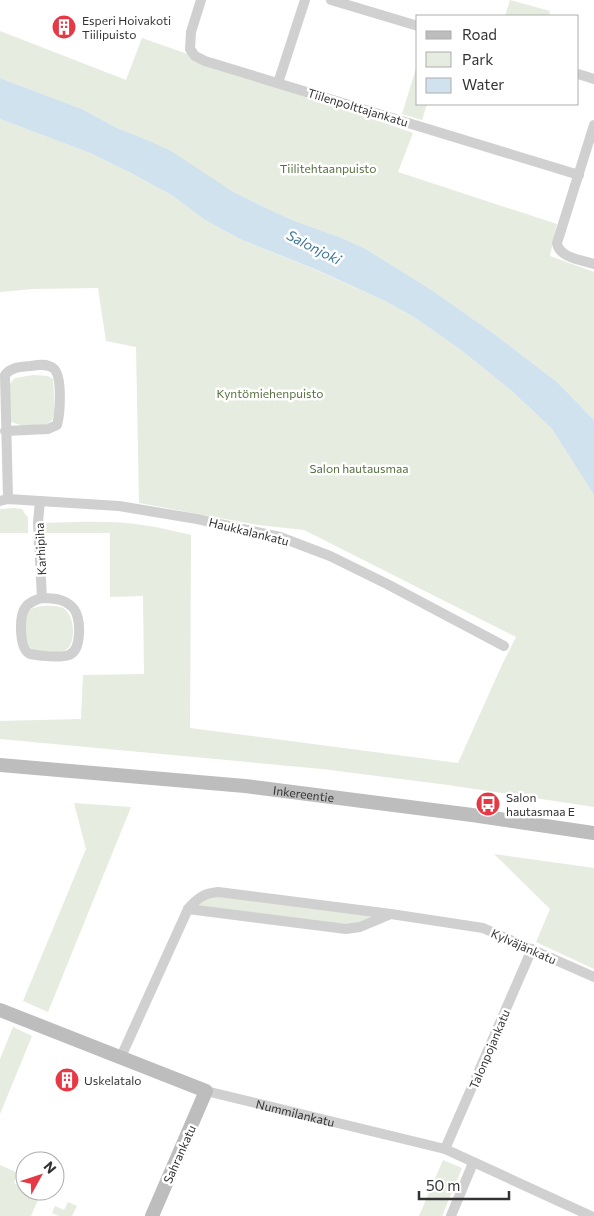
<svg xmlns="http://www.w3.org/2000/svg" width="594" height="1216" font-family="Commissioner,sans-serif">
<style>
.green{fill:#e6ecdf}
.water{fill:#cfe2ee}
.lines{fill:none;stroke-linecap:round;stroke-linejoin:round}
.street{stroke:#d0d0d0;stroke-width:10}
.secondary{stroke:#bdbdbd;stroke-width:14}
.labels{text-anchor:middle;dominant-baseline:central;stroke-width:5;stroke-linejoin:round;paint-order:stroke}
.poi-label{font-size:12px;fill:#333;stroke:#fff;text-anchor:start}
.street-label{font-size:12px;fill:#333;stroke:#fff}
.park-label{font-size:12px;fill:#56703f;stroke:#fff}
.water-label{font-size:14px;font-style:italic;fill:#3f7597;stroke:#fff}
</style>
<rect width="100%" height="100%" fill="#fff"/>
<g class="green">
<polygon points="510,0 550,11 549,16 505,16"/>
<polygon points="0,31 126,80 142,38 413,133 398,172 557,224 550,256 594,272 594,420 557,382 493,333 430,289 366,249 342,238 292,220 262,206 232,191 145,139 115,127 82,109 0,78"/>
<polygon points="418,62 418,104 427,104 422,120 402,114"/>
<path d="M0,119L90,153L133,174L173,196L205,220L242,240L316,270L385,301L414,317L461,350L513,392L552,429L594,495V807L448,785L322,769L0,739V721L81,719L83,675L144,674L143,596L110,597V533H44V523C79,522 115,520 149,526C163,528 177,532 191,535L190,728L458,763L501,667L516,637L304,530L258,525L139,503L136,347L106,341L98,288L33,289L0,292Z"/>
<path d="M33,375L48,376L53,379L55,413L52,420L47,424L24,426L11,422C6,407 3,390 15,378Z"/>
<polygon points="14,508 22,509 28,518 28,533 0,533 0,509"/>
<path d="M40,606C47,606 56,605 63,608C74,613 77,641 67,649C63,652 58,652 52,652C47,652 39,653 33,650C25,645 24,622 27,614C29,608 35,608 40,606Z"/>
<polygon points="74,803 131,807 48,1012 23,1001 86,849"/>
<polygon points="494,854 594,868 594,969 536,942 550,909"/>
<polygon points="206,893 391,914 360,927 188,909"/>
<polygon points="13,1027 32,1036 0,1114 0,1059"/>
<polygon points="443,1160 462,1168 442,1216 419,1216"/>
<polygon points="0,1165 18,1173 14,1183 25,1188 25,1191 32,1191 40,1195 31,1216 0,1216"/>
<polygon points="68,1202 77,1206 72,1216 59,1216 52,1213 55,1206 64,1210"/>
</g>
<polygon class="water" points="0,78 82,109 115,127 145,139 171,151 232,191 262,206 292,220 342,238 366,249 430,289 493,333 557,382 594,420 594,495 552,429 513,392 461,350 414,317 385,301 317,270 242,240 205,220 173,196 133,174 90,153 0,119"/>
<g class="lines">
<g class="street">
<polyline points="201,0 191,32 190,49 195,56 205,61 579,175"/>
<polyline points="331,0 418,26"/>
<polyline points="578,74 594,79"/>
<polyline points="278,83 305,0"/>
<path d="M594,125L557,243C559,258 582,260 594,264"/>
<path d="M5,431L48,429L57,425C60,414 63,375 53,368C46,363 37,365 30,366C20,367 11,367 5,375L8,499"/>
<polyline points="0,501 8,499 119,506 197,519 280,537 330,556 387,584 504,646"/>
<path d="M40,501L38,522L42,598C36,600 29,602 25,608C19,617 19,649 30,654C40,656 60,658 69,655C82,650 81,619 74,609C66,599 54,598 42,598"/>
<polyline points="188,909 346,929 360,927 391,914"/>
<path d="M120,1059L188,909C197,898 205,893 218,892L391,914L483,928L594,977"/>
<path id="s1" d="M206,1091L445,1149L591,1216"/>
<polyline points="445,1149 532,949"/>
<polyline points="451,1216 473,1163"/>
</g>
<g class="secondary">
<path id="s2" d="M0,765L245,786L472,815L594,833"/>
<polyline points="0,1010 206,1091 152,1216"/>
</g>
</g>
<defs>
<symbol id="building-disc" viewBox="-11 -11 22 22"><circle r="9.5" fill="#e63946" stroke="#fff"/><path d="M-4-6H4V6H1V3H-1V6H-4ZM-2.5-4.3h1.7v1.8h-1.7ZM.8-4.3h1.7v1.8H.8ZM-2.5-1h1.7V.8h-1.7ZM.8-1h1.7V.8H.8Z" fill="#fff"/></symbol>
<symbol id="bus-disc" viewBox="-11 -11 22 22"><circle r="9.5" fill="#e63946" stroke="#fff"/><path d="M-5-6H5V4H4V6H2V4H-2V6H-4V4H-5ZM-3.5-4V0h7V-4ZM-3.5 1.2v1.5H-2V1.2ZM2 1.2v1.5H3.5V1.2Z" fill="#fff"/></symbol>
</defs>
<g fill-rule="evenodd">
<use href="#building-disc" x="50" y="13" width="28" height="28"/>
<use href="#bus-disc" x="474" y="790" width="28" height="28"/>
<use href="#building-disc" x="53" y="1066" width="28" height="28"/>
</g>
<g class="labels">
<g class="poi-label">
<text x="82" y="20">Esperi Hoivakoti<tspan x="82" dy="14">Tiilipuisto</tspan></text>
<text x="506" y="797">Salon<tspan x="506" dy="14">hautasmaa E</tspan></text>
<text x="84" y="1080">Uskelatalo</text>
</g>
<g class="street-label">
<text transform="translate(358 107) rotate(17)">Tiilenpolttajankatu</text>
<text transform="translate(249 531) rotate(14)">Haukkalankatu</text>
<text transform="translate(40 549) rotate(-93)">Karhipiha</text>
<text stroke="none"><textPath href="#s2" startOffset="305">Inkereentie</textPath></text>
<text transform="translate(524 946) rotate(24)">Kylväjänkatu</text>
<text transform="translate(489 1049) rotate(-67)">Talonpojankatu</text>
<text stroke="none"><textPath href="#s1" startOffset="92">Nummilankatu</textPath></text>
<text transform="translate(179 1154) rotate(-66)">Sahrankatu</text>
</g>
<g class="park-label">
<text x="328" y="168">Tiilitehtaanpuisto</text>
<text x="270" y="393">Kyntömiehenpuisto</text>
<text x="359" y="468">Salon hautausmaa</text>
</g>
<g class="water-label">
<text transform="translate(314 247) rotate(27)">Salonjoki</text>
</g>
</g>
<rect x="416" y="15" width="162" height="90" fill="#ffffff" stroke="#adadad"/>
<rect x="426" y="31" width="25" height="8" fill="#bdbdbd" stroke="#adadad"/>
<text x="462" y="40" font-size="15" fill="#333333">Road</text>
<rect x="426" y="52" width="25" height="15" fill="#e6ecdf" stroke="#adadad"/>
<text x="462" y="65" font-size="15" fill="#333333">Park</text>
<rect x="426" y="78" width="25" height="15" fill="#cfe2ee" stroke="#adadad"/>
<text x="462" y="90" font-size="15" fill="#333333">Water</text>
<g transform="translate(40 1176) rotate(50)"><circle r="24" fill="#ffffff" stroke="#adadad"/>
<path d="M0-4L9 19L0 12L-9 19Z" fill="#e63946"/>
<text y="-8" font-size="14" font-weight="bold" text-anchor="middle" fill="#333333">N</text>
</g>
<path d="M419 1191v8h90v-8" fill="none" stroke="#333333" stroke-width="2.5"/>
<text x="426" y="1191" font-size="15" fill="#333333" stroke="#ffffff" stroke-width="4" paint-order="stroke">50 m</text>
</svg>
